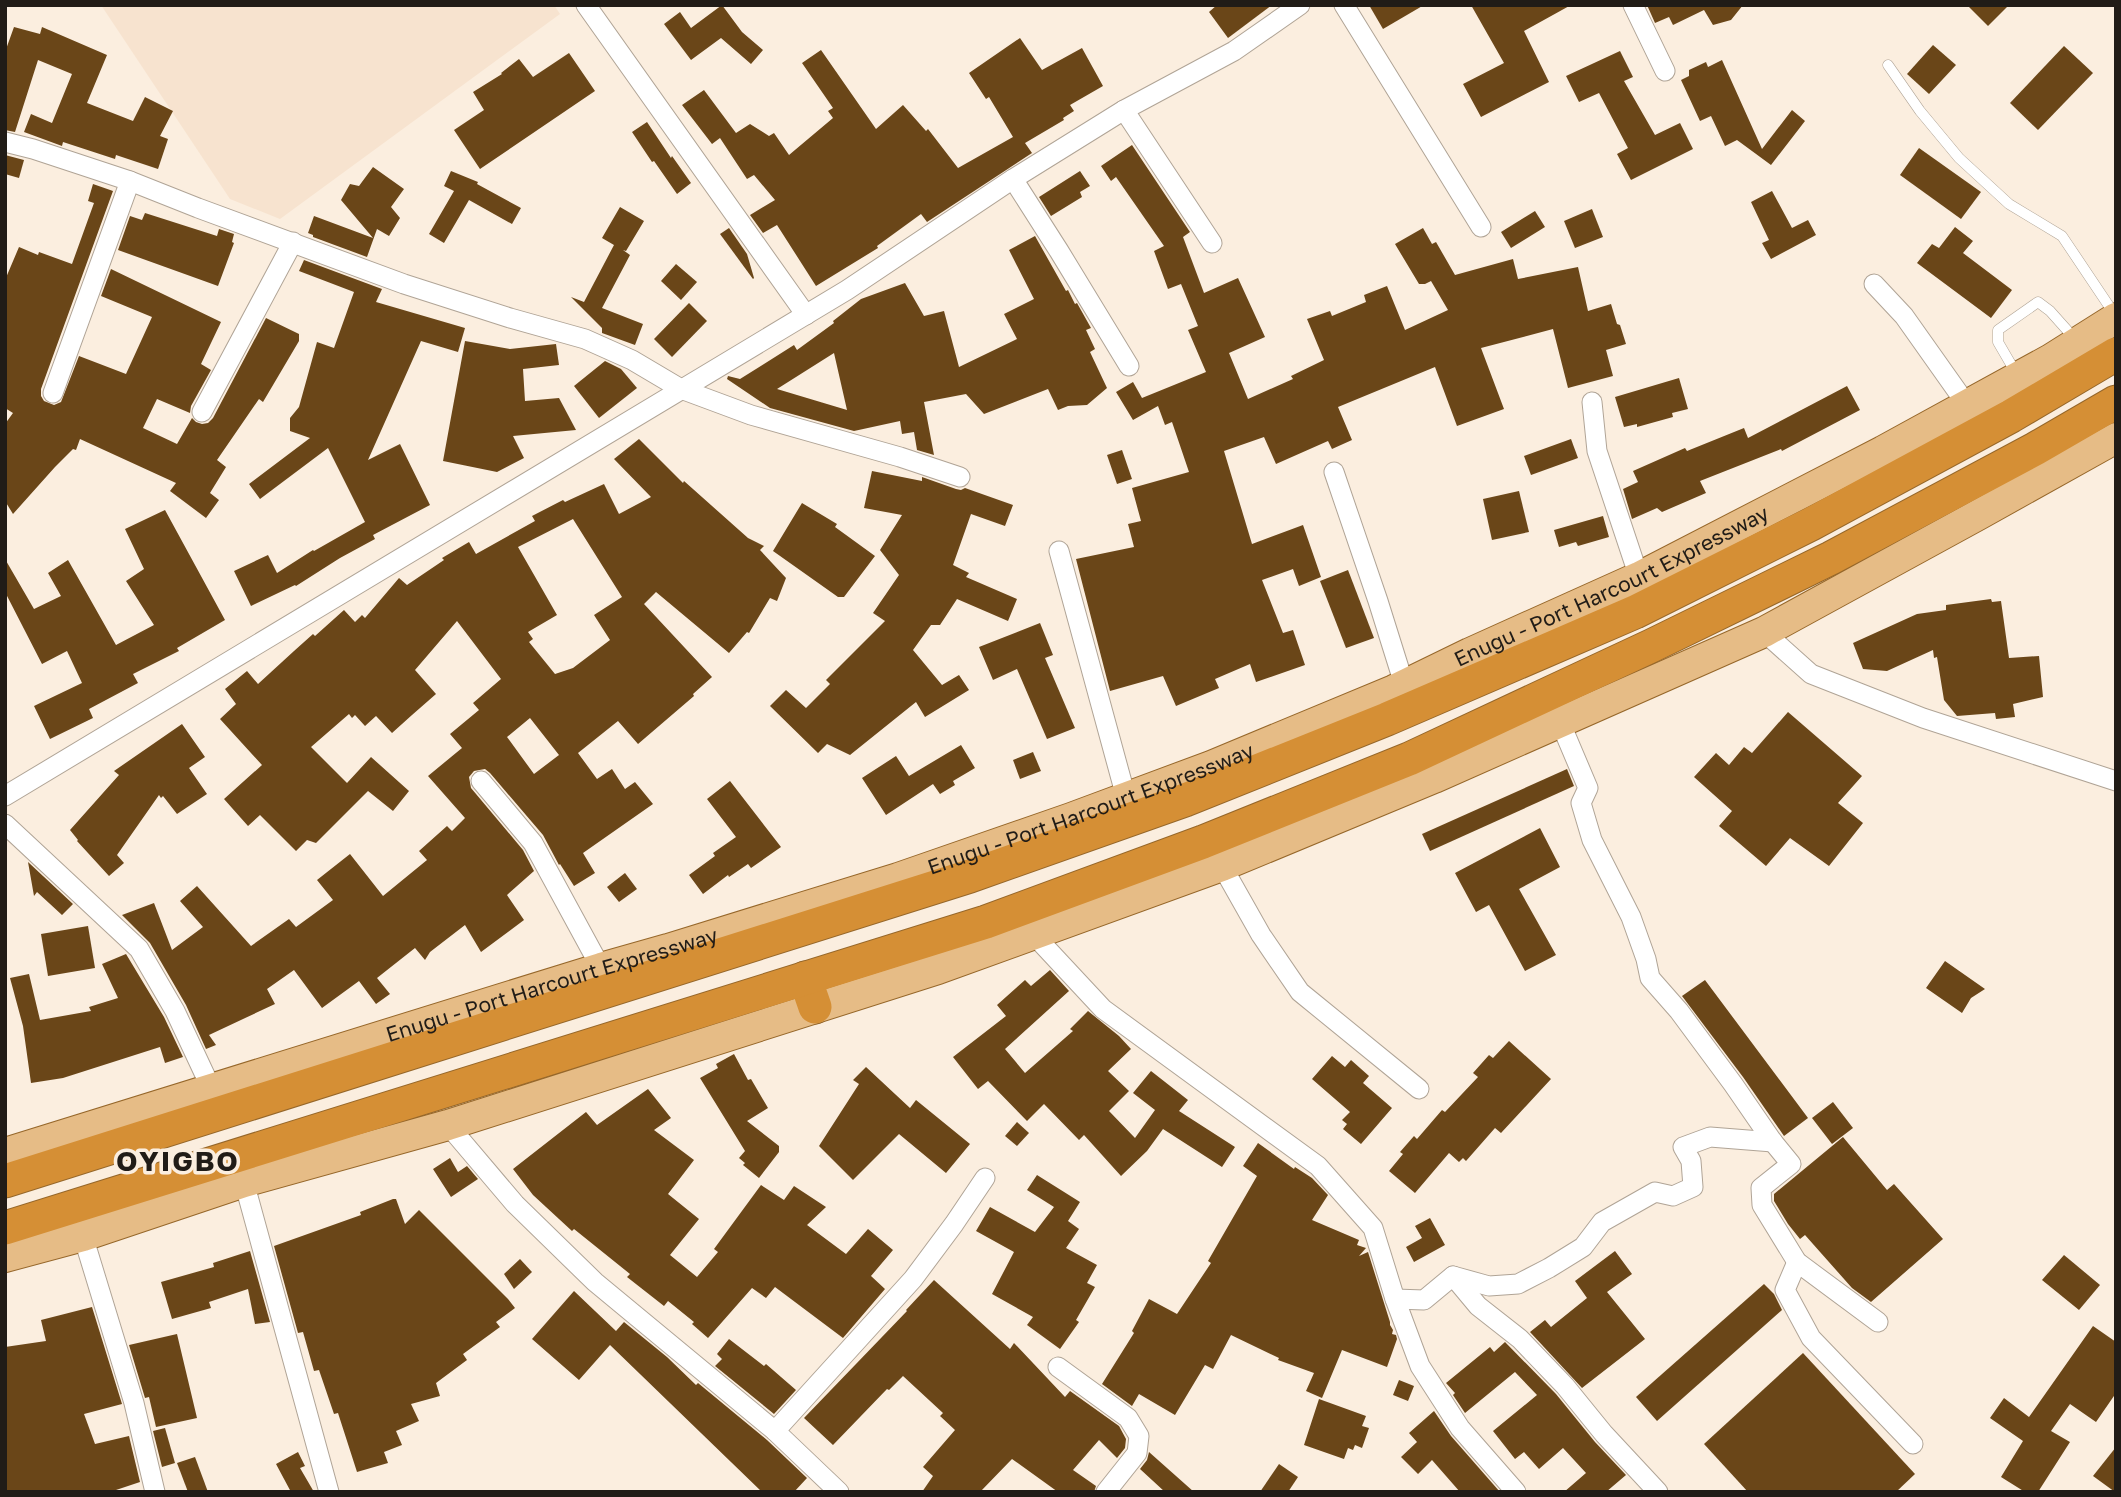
<svg xmlns="http://www.w3.org/2000/svg" width="2121" height="1497" font-family="'Golos Text',sans-serif">
<style>
.built{fill:#f7e3cf}
.building{fill:#6a4618;fill-rule:evenodd}
.lines{fill:none;stroke-linecap:round;stroke-linejoin:round}
.lane-casing{stroke:#b0a496;stroke-width:11}
.street-casing{stroke:#b0a496;stroke-width:21}
.primary-casing{stroke:#96672a;stroke-width:32}
.highway-casing{stroke:#96672a;stroke-width:35}
.lane{stroke:#fff;stroke-width:10}
.street{stroke:#fff;stroke-width:19}
.primary{stroke:#e6bc86;stroke-width:30}
.highway{stroke:#d58f35;stroke-width:33}
.labels{text-anchor:middle;dominant-baseline:central;stroke-width:7;stroke-linejoin:round;paint-order:stroke}
.street-label{font-size:21px;fill:#211c17;stroke:#fbeedf}
.district-label{font-size:28px;font-weight:bold;letter-spacing:2px;fill:#211c17;stroke:#fbeedf}
</style>
<rect width="100%" height="100%" fill="#fbeedf"/>
<polygon class="built" points="101,5 554,5 560,14 280,219 230,199"/>
<g class="building">
<polygon points="722,5 742,32 763,50 751,64 721,38 691,60 664,24 680,12 691,28"/>
<polygon points="1217,5 1272,5 1228,38 1209,12"/>
<polygon points="1369,5 1424,5 1383,29"/>
<polygon points="1471,5 1571,5 1524,31 1549,82 1481,117 1463,84 1504,63"/>
<polygon points="1647,5 1743,5 1731,20 1713,25 1704,10 1673,25 1669,17 1655,23"/>
<polygon points="1967,5 2009,5 1988,26"/>
<polygon points="14,27 40,34 42,27 107,55 87,103 133,121 145,97 173,111 160,136 168,139 158,169 116,155 115,159 63,142 62,146 24,132 31,114 52,123 72,74 38,60 15,132 5,130 5,52"/>
<polygon points="1020,38 1042,70 1082,48 1103,86 1070,105 1074,111 1063,118 1064,120 1025,143 1032,153 927,222 921,214 877,246 878,248 816,286 777,225 763,233 750,215 775,200 754,175 747,179 720,138 712,144 682,105 704,90 736,133 750,124 769,136 774,133 789,155 833,118 828,111 833,108 802,63 821,50 876,129 903,105 926,131 928,129 958,168 1013,137 989,97 986,99 969,73"/>
<polygon points="1933,45 1956,65 1929,94 1907,74"/>
<polygon points="2064,46 2093,73 2038,130 2010,103"/>
<polygon points="1620,51 1633,77 1624,81 1655,135 1680,123 1693,149 1631,180 1617,154 1628,148 1599,93 1579,102 1566,76"/>
<polygon points="569,53 595,91 480,169 454,130 484,110 473,92 502,74 501,73 519,59 533,77"/>
<polygon points="1722,60 1762,149 1792,110 1805,121 1771,165 1737,140 1725,146 1711,116 1700,121 1681,80 1689,76 1689,70 1706,62 1708,67"/>
<polygon points="647,122 671,158 672,156 691,183 677,194 654,161 652,162 632,132"/>
<polygon points="1132,145 1190,232 1183,237 1204,293 1238,278 1265,337 1229,353 1248,399 1293,379 1291,376 1324,360 1307,319 1330,311 1332,316 1366,302 1364,295 1387,286 1405,330 1448,310 1431,281 1425,284 1419,284 1395,244 1423,228 1432,244 1436,242 1455,275 1513,259 1518,279 1578,267 1588,311 1611,304 1617,324 1620,325 1626,344 1606,350 1613,376 1568,388 1553,329 1481,348 1504,409 1457,426 1435,367 1338,407 1352,440 1332,449 1328,441 1276,464 1264,437 1224,451 1252,544 1303,525 1321,577 1299,586 1293,569 1262,580 1283,633 1293,630 1305,665 1256,682 1250,664 1215,679 1219,688 1176,706 1163,676 1110,691 1076,559 1134,547 1128,524 1141,521 1132,488 1189,472 1172,422 1165,425 1158,406 1133,420 1116,392 1133,382 1142,398 1206,372 1188,330 1198,326 1181,284 1168,289 1154,251 1164,246 1116,177 1111,181 1101,166"/>
<polygon points="1919,148 1981,192 1961,219 1900,175"/>
<polygon points="5,155 24,160 19,178 5,174"/>
<polygon points="373,167 404,189 391,207 400,218 389,236 377,229 367,257 313,237 313,235 308,233 314,216 373,238 341,200 350,184 359,186"/>
<polygon points="451,171 478,182 477,184 521,208 512,224 469,200 444,243 429,234 454,191 444,186"/>
<polygon points="1080,171 1090,186 1080,192 1082,197 1051,216 1039,197"/>
<polygon points="93,184 113,191 41,389 41,396 44,401 54,405 61,402 79,356 126,374 152,317 101,296 111,269 221,322 201,364 211,370 191,406 190,413 157,399 143,428 177,444 192,418 196,422 202,424 208,423 213,418 266,318 299,334 299,341 263,402 259,399 217,460 226,467 210,493 219,500 206,518 170,491 176,483 80,439 76,450 73,449 55,467 13,514 5,501 5,424 13,413 5,408 5,280 19,247 38,255 39,252 72,264 94,203 88,201"/>
<polygon points="1772,191 1792,228 1808,220 1816,235 1771,259 1762,243 1769,240 1751,202"/>
<polygon points="620,207 644,221 626,251 623,250 630,255 602,308 643,324 635,345 602,333 602,328 571,297 584,302 614,245 602,238"/>
<polygon points="1592,209 1603,237 1575,248 1564,221"/>
<polygon points="1535,211 1545,227 1511,248 1501,232"/>
<polygon points="145,213 217,236 219,229 234,234 232,242 234,243 218,286 118,250 130,216 142,220"/>
<polygon points="1955,227 1973,241 1963,253 2012,290 1991,318 1917,263 1932,244 1939,248"/>
<polygon points="729,228 747,254 754,278 753,279 720,234"/>
<path d="M1035,236L1066,291L1068,290L1075,304L1077,303L1091,328L1086,330L1095,349L1090,352L1107,388L1087,405L1068,406L1058,410L1048,389L984,414L966,394L924,402L934,455L917,450L914,432L902,434L900,421L854,431L770,408L727,379L728,376L740,379L794,345L797,350L834,323L833,321L861,299L905,283L924,316L944,311L959,367L1017,339L1004,314L1034,299L1009,250ZM834,353L847,410L777,389Z"/>
<polygon points="304,260 382,289 376,302 465,328 458,352 421,341 368,460 400,444 430,505 373,535 375,539 340,558 296,586 295,585 251,606 234,571 268,555 277,573 313,550 314,551 365,522 328,448 260,499 249,484 310,438 290,431 290,418 299,407 317,342 334,348 354,292 299,271"/>
<polygon points="676,264 697,282 681,300 661,281"/>
<polygon points="689,303 707,321 672,357 654,339"/>
<polygon points="465,341 510,349 556,344 559,365 523,369 525,401 559,398 576,430 513,436 524,458 497,472 443,461"/>
<polygon points="605,361 621,369 637,388 599,418 574,386"/>
<polygon points="1679,378 1688,409 1672,413 1673,417 1637,427 1637,424 1624,427 1615,397"/>
<polygon points="1847,386 1860,410 1782,451 1781,449 1700,481 1706,493 1662,512 1657,508 1632,519 1623,489 1638,482 1633,471 1685,448 1687,451 1744,428 1748,438"/>
<path d="M639,439L683,483L684,481L748,538L764,546L760,550L786,578L777,601L770,598L749,633L747,632L729,653L656,592L644,604L712,677L693,694L694,696L638,744L618,721L578,753L597,779L612,769L625,789L635,782L653,804L583,853L595,873L574,886L560,864L559,865L543,835L490,773L485,769L474,771L469,777L471,788L523,850L534,871L507,895L524,920L481,952L465,925L430,952L425,960L415,948L377,978L390,994L376,1004L359,981L322,1008L294,970L267,989L275,1004L209,1035L216,1045L206,1049L186,1005L150,943L122,915L154,903L172,950L203,927L180,901L197,886L251,946L289,919L296,927L333,900L317,880L350,854L383,896L427,860L419,851L447,826L452,831L465,818L428,776L462,748L450,734L479,710L473,703L501,679L457,621L415,670L436,694L412,715L392,733L376,716L365,726L355,715L352,718L349,714L311,747L347,783L371,757L409,791L393,811L368,791L316,843L307,840L296,851L260,815L248,826L224,799L262,765L220,719L236,704L225,689L247,671L258,684L294,651L313,634L315,636L344,610L355,622L362,615L365,618L399,578L407,585L444,560L442,558L469,542L476,554L535,521L532,516L563,500L565,502L604,484L619,514L651,497L614,459ZM573,519L622,597L594,615L610,640L573,668L555,674L529,642L533,639L528,632L557,615L518,547ZM530,718L559,755L534,774L507,737Z"/>
<polygon points="1571,439 1578,458 1531,475 1524,456"/>
<polygon points="1122,450 1132,479 1117,484 1107,455"/>
<polygon points="872,471 922,481 922,477 956,489 961,490 965,488 1013,505 1005,526 971,514 953,565 969,573 966,577 1017,599 1008,621 957,599 940,625 931,625 913,650 942,685 959,675 969,690 925,717 916,702 850,755 827,744 818,753 770,706 786,690 806,708 830,684 826,680 885,621 873,613 899,575 880,550 902,515 864,508"/>
<polygon points="1519,491 1529,532 1492,540 1483,499"/>
<polygon points="802,503 837,524 835,527 875,556 844,597 838,597 773,551"/>
<polygon points="165,510 225,620 177,648 179,651 133,674 138,683 89,709 93,718 50,739 34,706 82,683 67,651 42,664 5,592 5,559 34,609 61,596 48,573 68,560 116,645 154,625 126,581 144,569 125,529"/>
<polygon points="1603,516 1609,537 1578,546 1576,542 1559,547 1554,530"/>
<polygon points="1348,570 1374,638 1346,648 1320,581"/>
<polygon points="1991,599 1992,602 2001,601 2009,658 2039,656 2043,697 2013,704 2015,717 1996,719 1995,713 1957,716 1944,700 1937,657 1934,658 1933,650 1887,671 1863,669 1853,643 1917,614 1946,610 1946,605"/>
<polygon points="1040,623 1053,655 1045,658 1075,728 1047,739 1017,669 993,680 979,647"/>
<polygon points="1788,712 1862,776 1838,803 1863,823 1829,866 1790,838 1766,866 1719,826 1732,811 1694,777 1716,753 1729,765 1744,747 1752,753"/>
<polygon points="182,724 205,757 189,768 207,794 177,814 163,796 161,798 159,795 117,855 124,863 109,876 77,841 78,840 70,830 119,775 114,771"/>
<polygon points="961,745 975,768 953,781 955,785 940,794 933,784 886,815 862,778 896,756 909,776"/>
<polygon points="1033,752 1041,771 1020,779 1013,760"/>
<polygon points="1567,769 1574,786 1430,851 1422,834"/>
<polygon points="730,781 781,847 751,868 748,864 729,877 728,875 703,894 689,875 715,856 713,853 736,837 707,799"/>
<polygon points="1540,828 1560,867 1519,889 1556,955 1525,971 1489,905 1476,912 1455,873"/>
<polygon points="28,862 73,904 62,915 37,892 34,896"/>
<polygon points="625,873 637,889 619,902 607,887"/>
<polygon points="88,926 95,968 48,976 41,934"/>
<polygon points="126,954 164,1017 183,1057 165,1063 160,1047 63,1078 31,1083 23,1026 10,978 29,974 40,1020 91,1011 89,1007 118,998 102,964"/>
<polygon points="1945,961 1985,989 1971,998 1962,1013 1926,988"/>
<polygon points="1050,970 1069,991 1005,1049 1025,1073 1073,1031 1070,1029 1088,1011 1119,1036 1131,1049 1108,1071 1129,1091 1109,1111 1135,1138 1155,1110 1133,1093 1151,1071 1188,1100 1179,1111 1235,1147 1222,1167 1163,1129 1147,1151 1121,1176 1084,1135 1079,1140 1044,1104 1027,1121 988,1081 978,1089 953,1057 1006,1016 997,1005 1025,980 1031,986"/>
<polygon points="1705,980 1808,1118 1784,1136 1743,1077 1682,996"/>
<polygon points="1509,1041 1551,1079 1501,1133 1495,1128 1466,1161 1463,1158 1459,1162 1449,1153 1415,1193 1389,1171 1403,1154 1400,1152 1414,1136 1417,1139 1442,1110 1445,1112 1478,1077 1473,1073 1489,1055 1493,1058"/>
<polygon points="734,1054 748,1080 751,1079 768,1108 747,1121 779,1146 779,1152 759,1178 743,1165 745,1163 739,1158 745,1151 700,1078 718,1068 716,1064"/>
<polygon points="1332,1056 1345,1067 1351,1060 1369,1076 1363,1083 1392,1108 1361,1144 1343,1129 1347,1124 1342,1120 1350,1112 1312,1079"/>
<polygon points="866,1067 910,1108 916,1100 970,1144 946,1173 899,1134 853,1180 819,1146 859,1084 853,1080"/>
<polygon points="648,1089 671,1118 654,1130 694,1160 668,1194 699,1219 670,1255 697,1277 718,1252 714,1249 761,1185 784,1200 794,1186 826,1207 807,1225 846,1254 868,1229 893,1250 871,1276 885,1289 843,1338 775,1287 766,1298 752,1288 708,1338 692,1324 694,1322 668,1301 664,1306 627,1277 630,1274 574,1229 572,1231 533,1195 513,1169 586,1112 597,1125"/>
<polygon points="1833,1102 1853,1128 1832,1144 1812,1118"/>
<polygon points="1017,1122 1029,1133 1017,1146 1005,1136"/>
<polygon points="1843,1137 1887,1190 1894,1184 1943,1239 1871,1302 1852,1288 1805,1235 1800,1239 1788,1224 1774,1201 1774,1194"/>
<polygon points="1258,1143 1294,1169 1295,1167 1312,1178 1328,1195 1312,1220 1359,1240 1357,1245 1366,1248 1359,1256 1368,1252 1390,1322 1390,1325 1393,1330 1392,1334 1396,1335 1397,1339 1387,1367 1342,1350 1322,1398 1306,1391 1314,1373 1278,1360 1279,1358 1231,1335 1213,1369 1205,1365 1175,1415 1139,1394 1132,1406 1102,1384 1134,1333 1132,1331 1149,1299 1177,1314 1211,1263 1208,1261 1257,1176 1243,1166"/>
<polygon points="450,1158 458,1172 467,1166 478,1179 451,1197 433,1169"/>
<polygon points="1037,1175 1080,1202 1068,1221 1079,1229 1066,1248 1097,1265 1087,1283 1095,1287 1076,1320 1079,1322 1060,1349 1027,1325 1033,1317 992,1294 1014,1252 976,1231 990,1207 1035,1232 1054,1207 1027,1190"/>
<polygon points="393,1199 396,1199 405,1224 419,1210 508,1299 515,1308 496,1322 500,1327 463,1354 467,1360 436,1383 440,1396 411,1404 419,1421 396,1431 402,1445 384,1452 388,1463 357,1472 338,1413 334,1414 319,1370 314,1371 303,1332 298,1333 274,1246 361,1215 360,1212"/>
<polygon points="1430,1218 1445,1245 1414,1262 1406,1247 1422,1238 1415,1226"/>
<polygon points="250,1251 270,1322 255,1324 248,1289 209,1302 211,1308 172,1319 161,1282 214,1267 213,1263"/>
<polygon points="1615,1251 1632,1274 1607,1292 1645,1339 1582,1388 1530,1332 1545,1320 1551,1327 1587,1298 1575,1281"/>
<polygon points="2064,1255 2100,1285 2079,1310 2042,1280"/>
<polygon points="520,1259 532,1272 514,1289 504,1274"/>
<polygon points="934,1280 1010,1349 1014,1343 1065,1397 1070,1391 1119,1426 1126,1439 1125,1448 1117,1458 1099,1440 1073,1470 1096,1486 1094,1492 1058,1492 1012,1459 980,1492 922,1492 933,1476 923,1467 955,1430 940,1416 943,1413 903,1376 889,1390 887,1389 833,1445 804,1418 907,1311 906,1310"/>
<polygon points="1764,1284 1774,1294 1782,1310 1657,1421 1636,1397"/>
<polygon points="574,1291 616,1331 624,1322 667,1357 696,1385 698,1383 767,1440 807,1478 794,1492 762,1492 610,1345 579,1380 532,1339"/>
<polygon points="92,1307 122,1404 84,1414 95,1444 129,1436 140,1482 110,1492 5,1492 5,1347 46,1341 41,1320"/>
<polygon points="2093,1326 2116,1342 2116,1393 2096,1422 2070,1404 2051,1431 2070,1442 2038,1492 2025,1492 2001,1477 2023,1441 1990,1418 2004,1398 2029,1417"/>
<polygon points="177,1334 197,1418 156,1427 149,1397 145,1398 129,1345"/>
<polygon points="729,1339 764,1366 766,1364 796,1390 774,1414 715,1366 722,1359 717,1354"/>
<polygon points="1505,1342 1556,1394 1595,1442 1626,1475 1606,1492 1564,1492 1586,1473 1563,1448 1539,1469 1524,1452 1515,1459 1493,1431 1537,1395 1515,1372 1465,1413 1453,1395 1455,1393 1446,1383 1490,1347 1494,1352"/>
<polygon points="1803,1353 1915,1474 1896,1492 1748,1492 1704,1444"/>
<polygon points="1399,1380 1414,1386 1408,1401 1393,1395"/>
<polygon points="1319,1399 1366,1416 1362,1426 1369,1428 1362,1448 1355,1445 1353,1450 1348,1448 1344,1459 1304,1445"/>
<polygon points="1434,1411 1451,1436 1500,1492 1460,1492 1432,1460 1418,1474 1401,1457 1417,1442 1409,1433"/>
<polygon points="165,1428 175,1463 162,1467 153,1431"/>
<polygon points="2116,1447 2116,1492 2115,1492 2093,1476"/>
<polygon points="298,1452 305,1466 300,1468 314,1492 291,1492 276,1464"/>
<polygon points="1149,1452 1194,1492 1165,1492 1140,1469 1147,1460"/>
<polygon points="195,1457 208,1492 188,1492 177,1463"/>
<polygon points="1279,1464 1298,1477 1288,1492 1260,1492"/>
</g>
<g class="lines">
<defs>
<g id="lane">
<polyline points="1888,65 1920,111 1959,158 2009,204 2062,236 2115,315"/>
<polyline points="2016,373 1998,342 1998,330 2038,302 2050,311 2075,339"/>
</g>
<g id="street">
<polyline points="586,5 806,315"/>
<polyline points="1344,5 1481,227"/>
<polyline points="1633,5 1665,71"/>
<polyline points="1124,110 1212,243"/>
<polyline points="5,142 33,149 130,181 198,208 404,284 510,318 585,339 632,360 681,389 751,415 900,457 960,477"/>
<polyline points="1013,179 1059,251 1129,366"/>
<polyline points="1874,284 1904,316 1967,405"/>
<polyline points="53,393 130,181"/>
<polyline points="1592,402 1597,451 1639,577"/>
<polyline points="202,412 293,242"/>
<polyline points="1334,472 1378,601 1404,684"/>
<polyline points="1059,551 1126,797"/>
<polyline points="1764,632 1811,674 1923,718 2116,781"/>
<polyline points="1560,722 1588,788 1581,803 1592,840 1631,917 1646,959 1650,978 1679,1011 1733,1084 1773,1142 1791,1164 1761,1188 1762,1205 1797,1262 1878,1322"/>
<polyline points="481,781 533,843 601,968"/>
<polyline points="5,796 847,290 1013,179 1124,110 1234,51 1300,5"/>
<polyline points="5,824 139,949 175,1011 212,1090"/>
<polyline points="1222,866 1261,935 1300,992 1419,1089"/>
<polyline points="1034,935 1103,1009 1318,1166 1373,1228 1395,1299 1420,1366 1460,1428 1516,1492"/>
<polyline points="448,1125 515,1204 595,1282 775,1431 839,1492"/>
<polyline points="244,1182 329,1492"/>
<polyline points="83,1236 134,1403 155,1492"/>
<polyline points="1797,1262 1785,1290 1811,1338 1913,1444"/>
<polyline points="1453,1276 1478,1306 1520,1339 1565,1386 1604,1434 1658,1492"/>
<polyline points="1395,1299 1424,1300 1453,1276 1489,1286 1518,1284 1549,1268 1583,1247 1602,1222 1655,1192 1673,1196 1693,1187 1691,1161 1683,1147 1710,1137 1773,1142"/>
<polyline points="1058,1367 1128,1418 1139,1436 1137,1453 1106,1492"/>
<polyline points="775,1431 913,1279 954,1224 985,1178"/>
</g>
<g id="primary">
<path id="s1" d="M5,1153L601,968L668,949L898,878L1071,818L1211,766L1394,690L1470,653L1639,577L1883,451L2051,359L2116,318"/>
<polyline points="5,1257 83,1236 244,1182 448,1125 938,969 1222,866 1434,778 1764,632 1978,515 2116,438"/>
</g>
<g id="highway">
<polyline points="805,978 815,1007"/>
<polyline points="5,1181 970,876 1185,800 1387,719 1635,612 1811,524 2011,416 2116,354"/>
<polyline points="5,1228 986,922 1203,842 1409,759 1651,646 1831,558 2035,449 2116,402"/>
</g>
</defs>
<use href="#lane" class="lane-casing"/>
<use href="#street" class="street-casing"/>
<use href="#primary" class="primary-casing"/>
<use href="#highway" class="highway-casing"/>
<use href="#lane" class="lane"/>
<use href="#street" class="street"/>
<use href="#primary" class="primary"/>
<use href="#highway" class="highway"/>
</g>
<g class="labels">
<g class="street-label">
<text stroke="none"><textPath href="#s1" startOffset="1706">Enugu - Port Harcourt Expressway</textPath></text>
<text stroke="none"><textPath href="#s1" startOffset="1139">Enugu - Port Harcourt Expressway</textPath></text>
<text stroke="none"><textPath href="#s1" startOffset="572">Enugu - Port Harcourt Expressway</textPath></text>
</g>
<g class="district-label">
<text x="178" y="1160">OYIGBO</text>
</g>
</g>
<rect width="2121" height="1497" fill="none" stroke="#211c17" stroke-width="14"/>
</svg>
